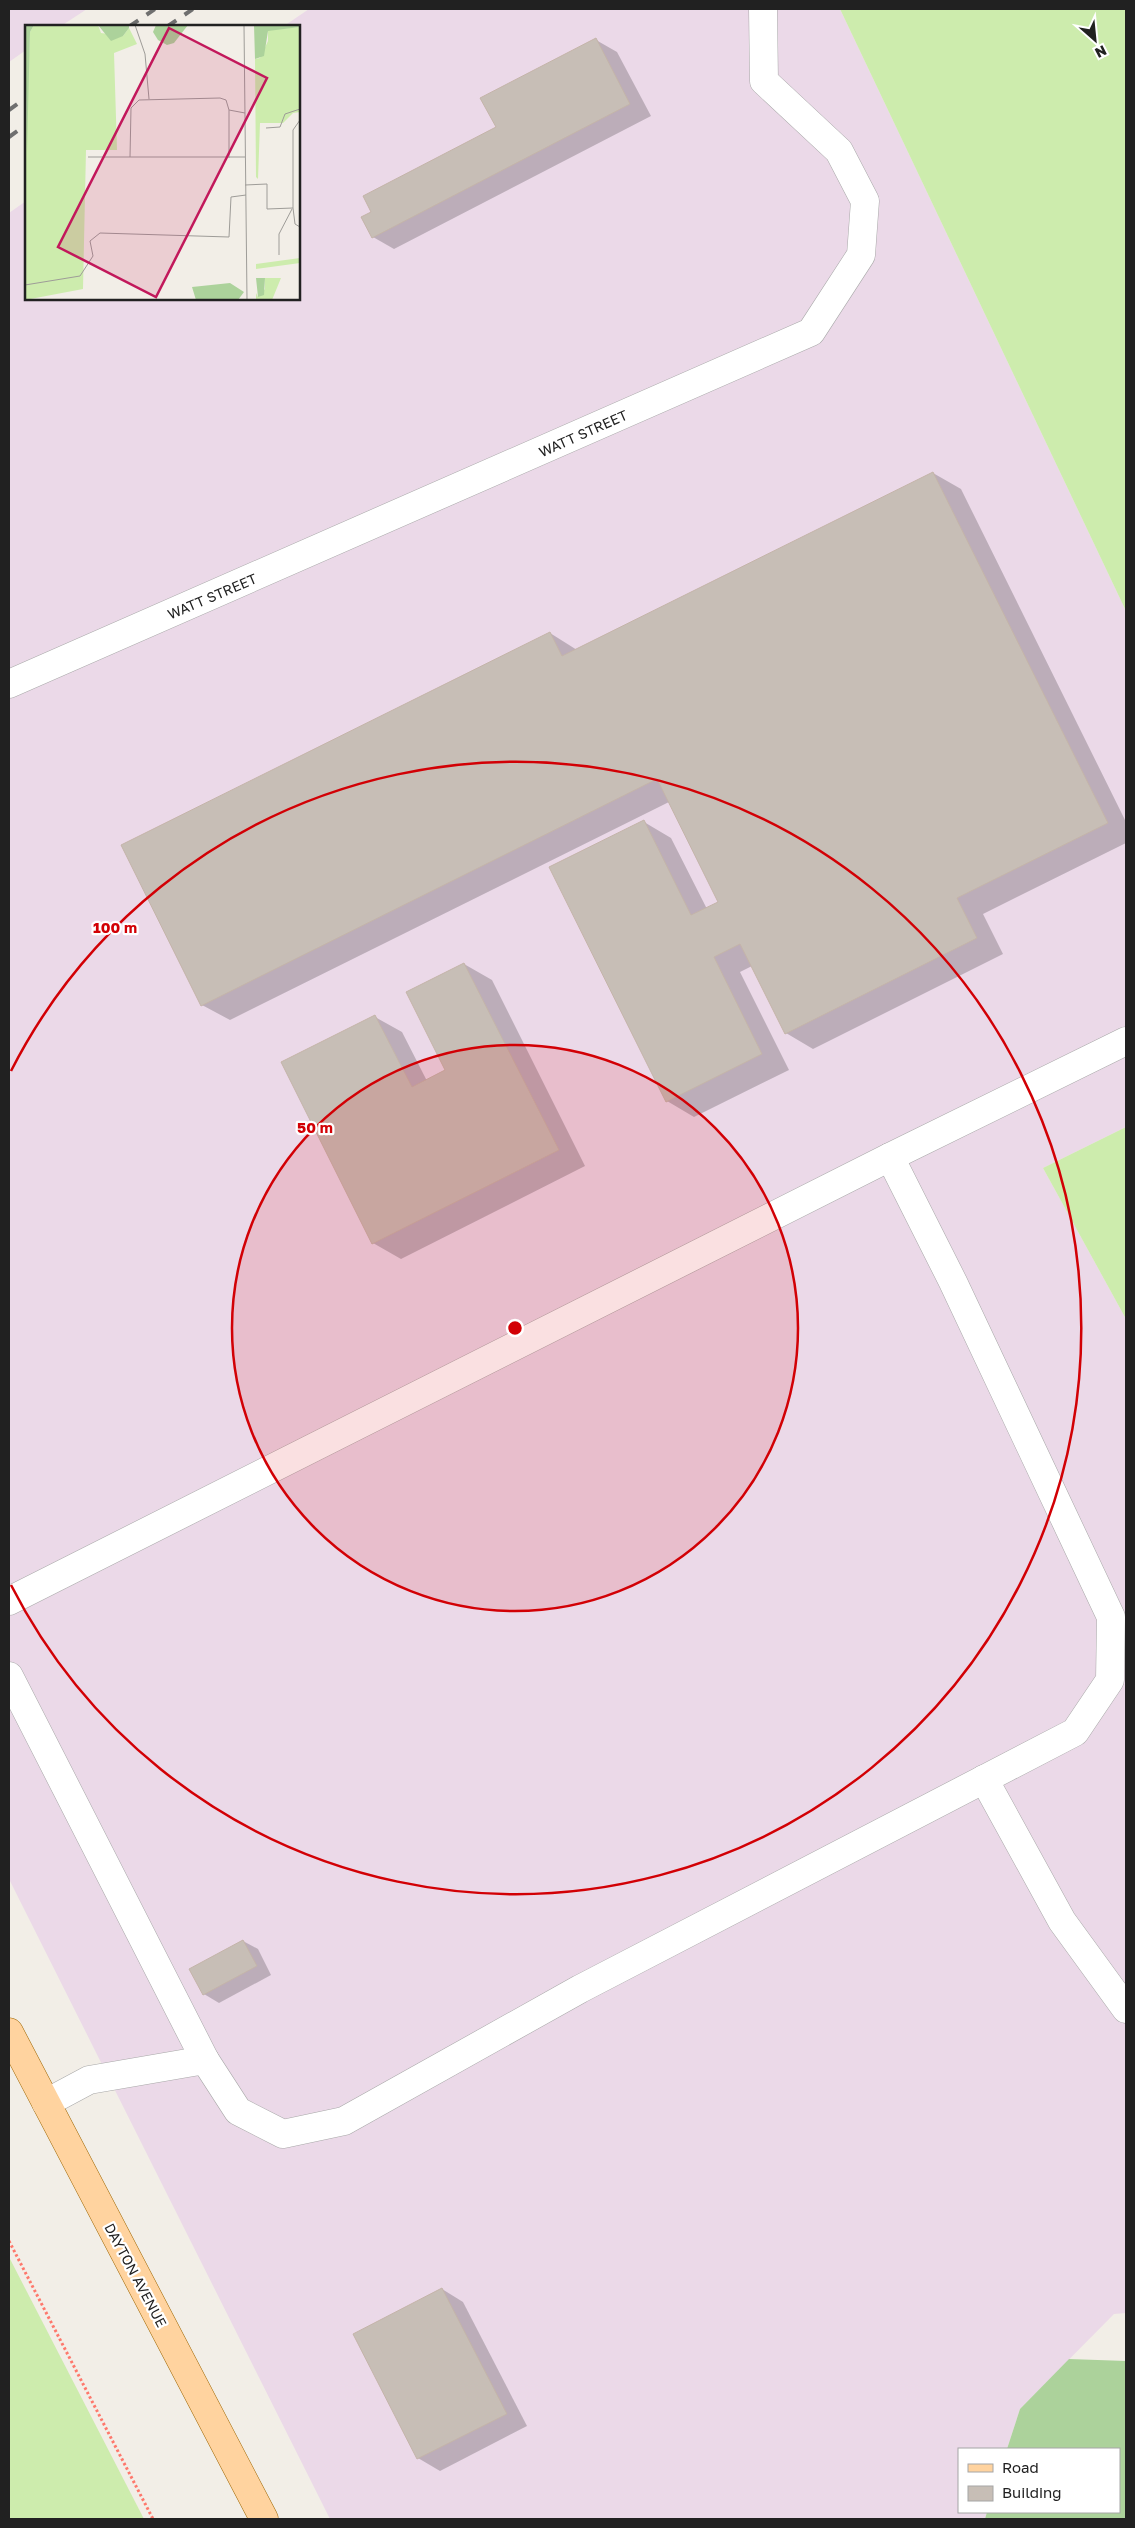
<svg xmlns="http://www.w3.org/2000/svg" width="1135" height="2528" font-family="'Golos Text',sans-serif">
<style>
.industrial{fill:#ebd9e8}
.grass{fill:#cdecad}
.forest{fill:#acd29b}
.shadow{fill:#0003}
.building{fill:#c7beb6;stroke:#c4b4a9}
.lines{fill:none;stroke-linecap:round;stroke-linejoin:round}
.minor-casing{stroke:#a8a8a8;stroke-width:29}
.major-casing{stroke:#9e6600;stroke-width:29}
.path{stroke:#fe786c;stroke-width:3;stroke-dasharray:2.5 2.5;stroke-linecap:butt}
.minor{stroke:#fff;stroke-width:28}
.major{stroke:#ffd39f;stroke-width:28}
.rail{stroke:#6f6f6f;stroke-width:4;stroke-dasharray:10 10;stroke-linecap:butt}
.ring{fill:none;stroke:#d20005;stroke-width:2.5}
.labels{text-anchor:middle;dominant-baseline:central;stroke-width:4.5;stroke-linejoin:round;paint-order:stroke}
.street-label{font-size:14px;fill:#212121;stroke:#fff}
.inset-road{fill:none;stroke:#9e9c98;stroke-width:1}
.view{fill:#c2185b;fill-opacity:0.15;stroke:#c2185b;stroke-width:2.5}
.inset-edge{fill:none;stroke:#212121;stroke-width:2.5}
.centre{fill:#d20005;stroke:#fff;stroke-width:2.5}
.ring-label{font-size:15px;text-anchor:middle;font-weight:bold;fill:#d20005;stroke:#fff;stroke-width:4.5;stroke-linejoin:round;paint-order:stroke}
</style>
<rect width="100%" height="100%" fill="#f2eee7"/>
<g class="industrial">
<polygon points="9,9 87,9 61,26 26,26 26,50 9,62"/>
<polygon points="309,9 840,9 1126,611 1126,1127 1043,1168 1126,1319 1126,2313 1114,2314 1020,2409 1007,2449 959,2449 959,2512 987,2512 985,2519 330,2519 9,1879 9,213 26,201 26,299 299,299 299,26 284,26"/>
</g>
<g class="grass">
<polygon points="840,9 1126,9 1126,611"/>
<polygon points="1126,1127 1126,1319 1043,1168"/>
<polygon points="9,2257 144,2519 9,2519"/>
</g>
<polygon class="forest" points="1069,2359 1126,2361 1126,2519 985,2519 987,2512 1119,2512 1119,2449 1007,2449 1020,2409"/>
<g class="shadow">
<polygon points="596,40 617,52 651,116 394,249 373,237 373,213 497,128"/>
<polygon points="933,473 961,489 1126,822 1126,843 983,914 1003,954 813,1049 786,1033 752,966 740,972 789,1070 694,1117 667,1101 644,822 671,838 707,909 720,903 669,802 230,1020 202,1005 550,633 577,650"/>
<polygon points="464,964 492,980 585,1166 401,1259 373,1243 375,1017 402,1032 427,1081 447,1071"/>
<polygon points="243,1941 258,1949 271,1975 219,2003 204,1994"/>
<polygon points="442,2289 463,2302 527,2426 440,2471 418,2458 354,2335"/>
</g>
<g class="building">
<polygon points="596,38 630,104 372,238 361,217 371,212 363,196 496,127 480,98"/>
<polygon points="933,472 1108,823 957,898 977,938 785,1034 740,944 714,957 762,1054 666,1102 549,867 644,820 691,915 718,902 657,779 201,1006 121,845 550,632 562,656"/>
<polygon points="464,963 559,1150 372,1244 281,1062 375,1015 412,1087 445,1070 406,992"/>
<polygon points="243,1940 257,1966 203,1995 189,1969"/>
<polygon points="442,2288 507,2414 417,2459 353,2334"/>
</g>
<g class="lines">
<defs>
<g id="minor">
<polyline points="9,684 811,332 861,255 865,201 839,151 764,81 763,9"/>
<polyline points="9,1601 890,1157 1126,1041"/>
<polyline points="9,1676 205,2060"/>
<polyline points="984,1779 1062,1921 1126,2009"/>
<polyline points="46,2103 89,2080 205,2060 238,2111 283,2134 344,2121 580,1989 1075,1732 1110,1680 1111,1617 953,1282 890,1157"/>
</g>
<polyline id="major" points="9,2032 264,2519"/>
</defs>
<use href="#minor" class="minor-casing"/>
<use href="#major" class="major-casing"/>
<polyline class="path" points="9,2241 153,2519"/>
<use href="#minor" class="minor"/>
<use href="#major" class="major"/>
<g class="rail">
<polyline points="130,26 155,9"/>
<polyline points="168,26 193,9"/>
<polyline points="9,110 26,98"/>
<polyline points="9,137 26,125"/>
</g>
</g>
<circle cx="515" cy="1328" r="283" fill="#d20005" fill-opacity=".12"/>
<g class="ring">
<circle cx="515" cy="1328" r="283"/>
<path d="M11 1071A566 566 0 1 1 11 1585"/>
</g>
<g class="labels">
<g class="street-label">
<text transform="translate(583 433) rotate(-24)">WATT STREET</text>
<text transform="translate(212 596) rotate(-23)">WATT STREET</text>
<text transform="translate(136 2275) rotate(62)">DAYTON AVENUE</text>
</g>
</g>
<g transform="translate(25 25)">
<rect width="275" height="275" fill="#f2eee7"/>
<path d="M9,0H73L76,8L98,11L104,3L112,19L89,28L92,125H61L58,264L0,275V127L5,7ZM275,2V87L268,88L258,98H235L233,154L231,152L230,34L235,33L243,16V5ZM275,233V238L231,244V239ZM240,253H256L247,275H231V268L233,272L240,264Z" fill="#cdecad"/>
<path d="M0,0H9L5,7L2,127ZM73,0H104V3L98,11L86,16ZM131,0H163L149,18L142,20L133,15L128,7ZM229,0H275V2L243,6L239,31L230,34ZM231,253H240L239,270L233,272ZM205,258L219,267L213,275H171L167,262Z" fill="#acd29b"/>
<path class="inset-road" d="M110,0L120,29L124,74M219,0L222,275M275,95L268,105V183L270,199L275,202M241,103L255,102L260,89L275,84M63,132H220M105,132L106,83L114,75L195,73L201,75L204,85L220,88M204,133V85M220,160L242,159V184L268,183M254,230V209L267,184M0,260L55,251L68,231L65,216L75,208L204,212L206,172L221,170"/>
<path class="view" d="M144,3L242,53L131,272L33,222Z"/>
<rect width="275" height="275" class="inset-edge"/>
</g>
<circle cx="515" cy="1328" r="8" class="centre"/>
<g class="ring-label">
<text x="115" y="933">100 m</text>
<text x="315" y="1133">50 m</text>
</g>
<rect width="1135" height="2528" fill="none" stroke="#212121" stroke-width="20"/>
<rect x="958" y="2448" width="162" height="65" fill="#ffffff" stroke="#a6a6a6"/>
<rect x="968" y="2464" width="25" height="8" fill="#ffd39f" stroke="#a6a6a6"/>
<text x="1002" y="2473" font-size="15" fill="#212121">Road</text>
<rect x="968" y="2486" width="25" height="15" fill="#c7beb6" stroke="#a6a6a6"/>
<text x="1002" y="2498" font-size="15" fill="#212121">Building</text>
<g transform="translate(1095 40) rotate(153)" stroke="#ffffff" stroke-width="4" paint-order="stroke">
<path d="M0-4L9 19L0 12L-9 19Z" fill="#212121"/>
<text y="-8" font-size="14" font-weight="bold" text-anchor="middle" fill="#212121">N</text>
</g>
</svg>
